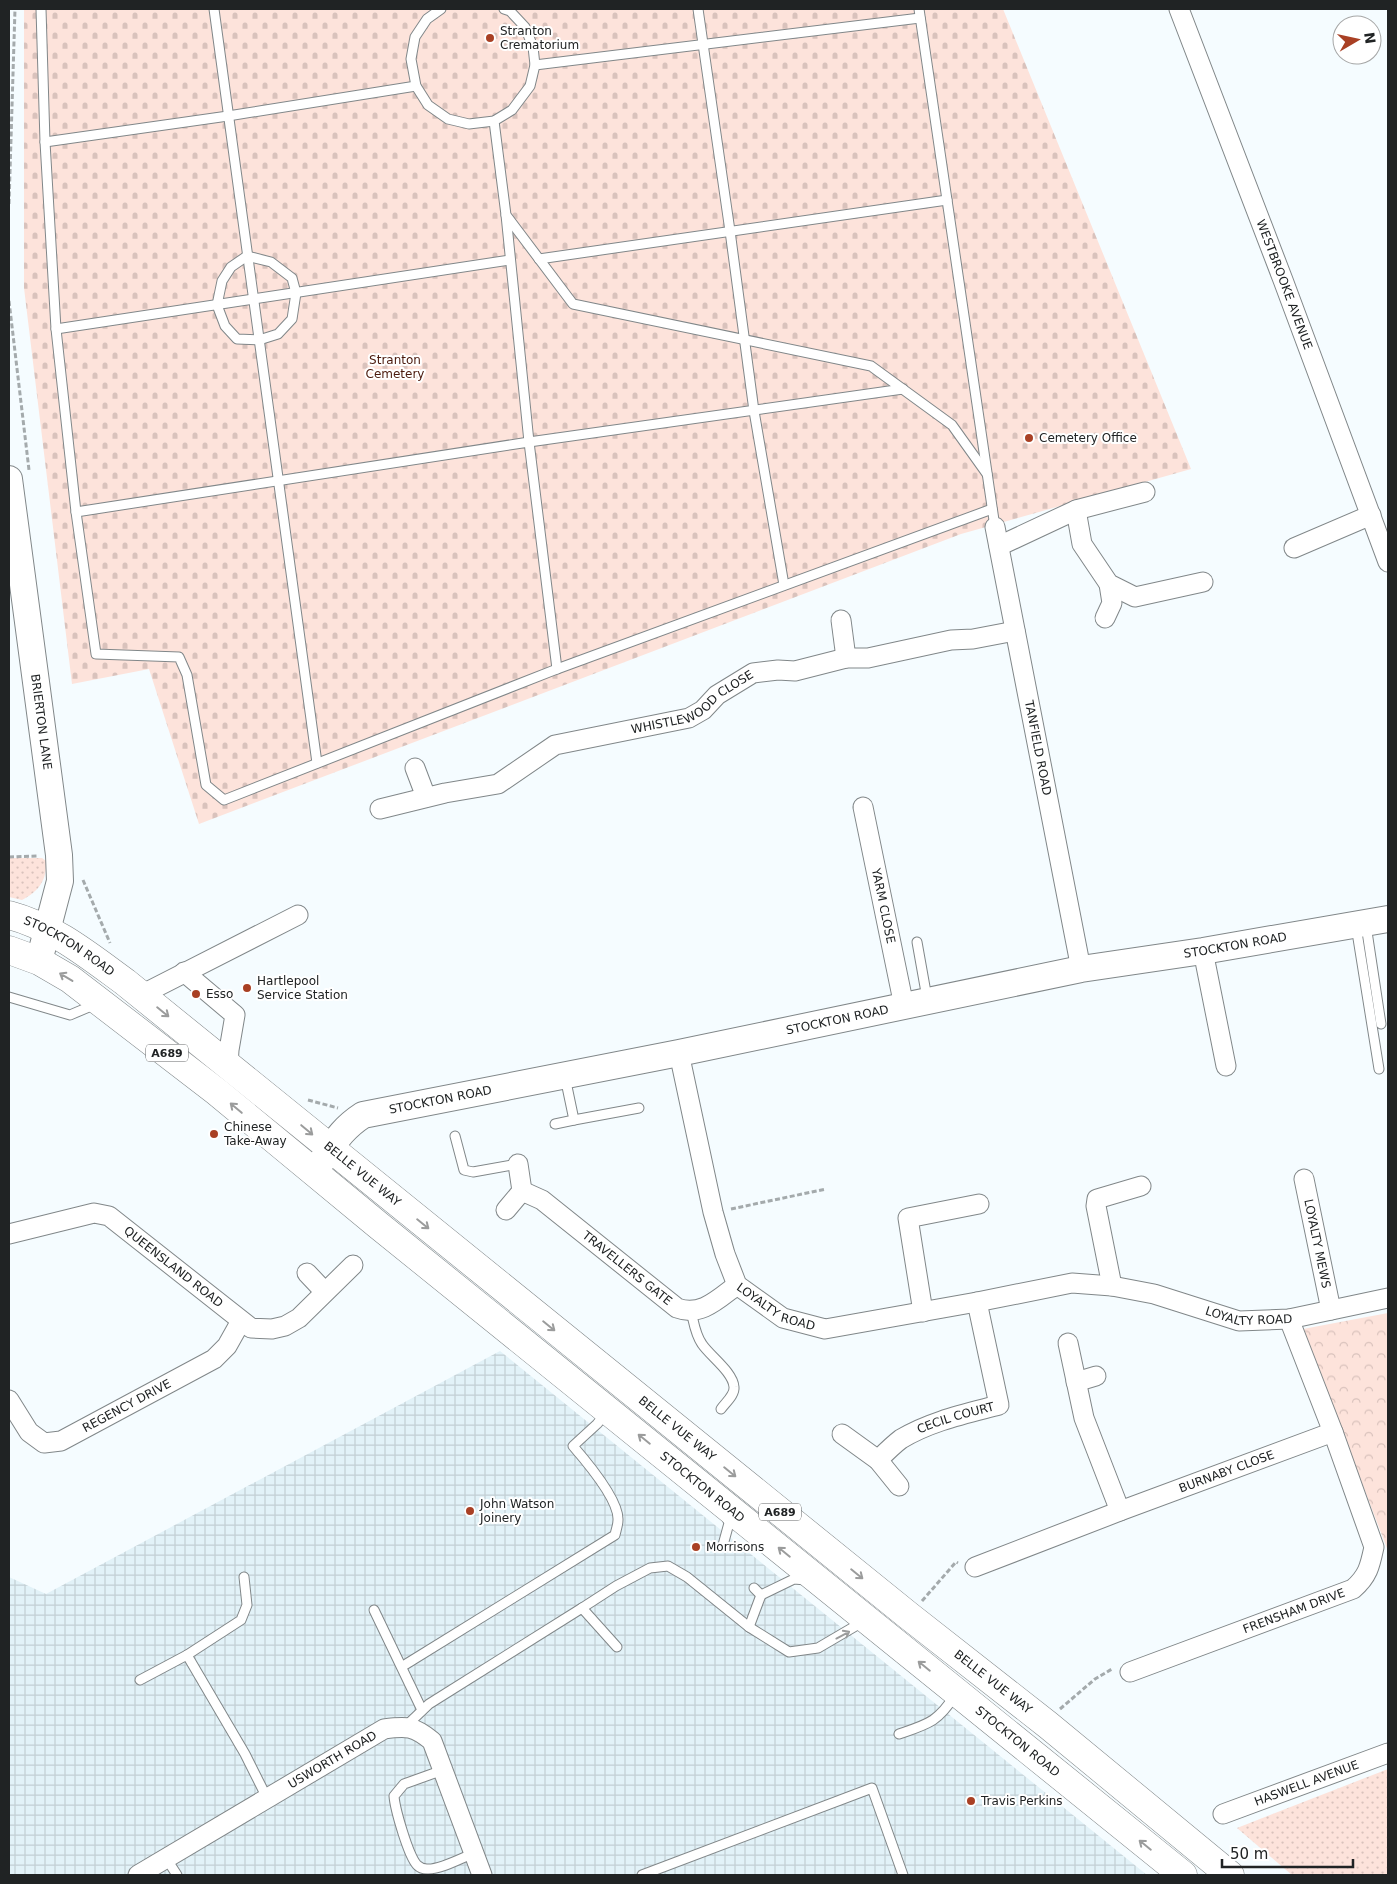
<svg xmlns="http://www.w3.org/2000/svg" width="1397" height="1884" font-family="'DejaVu Sans',sans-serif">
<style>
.industrial{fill:url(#industrial-grid)}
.grass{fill:url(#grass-dots)}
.cemetery{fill:url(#cemetery-stones)}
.park{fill:url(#park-crowns)}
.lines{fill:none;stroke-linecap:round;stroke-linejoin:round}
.lane-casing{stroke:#818789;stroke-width:11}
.street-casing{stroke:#818789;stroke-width:21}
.secondary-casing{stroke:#818789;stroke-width:28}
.highway-casing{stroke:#818789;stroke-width:29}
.path{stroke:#a4aaac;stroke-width:3;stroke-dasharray:5 2.5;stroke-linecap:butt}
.lane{stroke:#fff;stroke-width:9}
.street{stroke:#fff;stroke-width:19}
.secondary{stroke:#fff;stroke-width:26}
.highway{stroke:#fff;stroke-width:28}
.oneway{stroke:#9b9c9c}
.poi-dot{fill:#a94024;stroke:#fff;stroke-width:2}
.labels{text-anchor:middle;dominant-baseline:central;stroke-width:4;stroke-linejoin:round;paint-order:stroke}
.shield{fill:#fff;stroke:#636566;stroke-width:1}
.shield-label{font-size:11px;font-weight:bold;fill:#202324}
.poi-label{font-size:12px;fill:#202324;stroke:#fff;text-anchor:start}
.street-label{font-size:12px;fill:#202324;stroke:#fff}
.park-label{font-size:12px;fill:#4a190c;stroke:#fff}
</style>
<defs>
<pattern id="industrial-grid" width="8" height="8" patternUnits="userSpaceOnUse" patternTransform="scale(1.25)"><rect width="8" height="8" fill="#e2f2f8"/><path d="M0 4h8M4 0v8" fill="none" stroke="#c2cfd4"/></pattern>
<pattern id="grass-dots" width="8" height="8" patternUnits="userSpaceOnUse" patternTransform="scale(1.25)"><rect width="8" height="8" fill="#fde3db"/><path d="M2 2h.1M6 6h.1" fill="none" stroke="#d9c2bc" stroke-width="1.8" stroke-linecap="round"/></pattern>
<pattern id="cemetery-stones" width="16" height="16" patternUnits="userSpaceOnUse" patternTransform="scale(1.25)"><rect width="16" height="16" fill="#fde3db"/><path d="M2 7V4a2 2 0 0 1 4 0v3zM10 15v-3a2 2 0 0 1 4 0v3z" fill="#d9c2bc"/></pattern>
<pattern id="park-crowns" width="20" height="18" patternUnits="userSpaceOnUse" patternTransform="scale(1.25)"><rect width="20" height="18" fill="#fde3db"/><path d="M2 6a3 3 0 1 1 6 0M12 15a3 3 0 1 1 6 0" fill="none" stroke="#d9c2bc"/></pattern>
</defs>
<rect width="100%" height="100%" fill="#f5fcff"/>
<polygon class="industrial" points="500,1351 1147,1875 9,1875 9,1577 46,1594"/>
<g class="grass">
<path d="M9,858H42L46,861C47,880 39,891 22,900L9,897Z"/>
<polygon points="1388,1769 1388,1875 1292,1875 1237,1828"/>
</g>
<polygon class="cemetery" points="24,9 1003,9 1191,469 961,534 199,824 149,669 72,684 24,288"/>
<polygon class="park" points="1388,1313 1388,1551 1303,1329"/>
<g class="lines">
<defs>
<g id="lane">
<polyline points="41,9 45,142 56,329 76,512 96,654 179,657 187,675 206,785 224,800 557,669 992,509"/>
<polyline points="214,9 317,763"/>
<polyline points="441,9 427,19 415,37 411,59 416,86 428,105 448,119 469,124 494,121 512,110 530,86 535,65 533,47 525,27 510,11 504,9"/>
<polyline points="698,9 730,231 754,411 784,585"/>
<polyline points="919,9 995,527"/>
<polyline points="535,65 920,18"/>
<polyline points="494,121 506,215 573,304 871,366 952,425 987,474"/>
<polyline points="45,142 228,116 416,86"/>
<polyline points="506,215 529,442 557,669"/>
<polygon points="247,256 271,262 292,278 296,293 292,319 278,334 259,340 237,339 225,326 217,305 222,281 231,267"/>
<polyline points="539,259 947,200"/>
<polyline points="56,329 510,260"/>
<polyline points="76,512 529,442 903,389"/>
<polyline points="1366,925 1381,1024"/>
<polyline points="1356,926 1379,1069"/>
<polyline points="917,942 927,998"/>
<polyline points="9,997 70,1015 96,1004"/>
<polyline points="565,1077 574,1120 639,1108"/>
<polyline points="555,1124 574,1120"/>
<polyline points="455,1136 464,1170 473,1172 518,1164"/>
<path d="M691,1311C694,1323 695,1334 702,1344C710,1356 733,1372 734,1387C735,1395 725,1403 721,1409"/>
<polyline points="723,1545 729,1523 725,1514"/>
<polyline points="244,1577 247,1605 241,1620 187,1655 245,1754 267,1798"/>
<polyline points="754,1588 761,1595 794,1579 806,1580"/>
<polyline points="582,1608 616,1586 650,1568 668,1566 687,1577 749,1627 789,1652 818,1648 864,1621"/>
<polyline points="374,1610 422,1710"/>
<polyline points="749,1627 761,1595"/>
<path d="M403,1666L615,1535C616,1530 618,1525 618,1520C619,1500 586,1461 573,1446L597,1424L607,1412"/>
<polyline points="140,1680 187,1655"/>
<polyline points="406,1726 429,1704 582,1608 617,1647"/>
<path d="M899,1734C928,1724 938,1722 955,1695"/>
<path d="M443,1770L404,1784L394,1796C395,1809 408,1855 417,1865C419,1867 423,1869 427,1869C439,1870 462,1858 474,1853"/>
<polyline points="166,1858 177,1875"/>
<polyline points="642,1875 872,1788 903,1875"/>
</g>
<g id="street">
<path id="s1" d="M1179,9L1283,280L1388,562"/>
<polyline points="1076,510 1082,544 1109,584 1135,597 1203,582"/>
<path id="s2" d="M995,527L1081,969"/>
<polyline points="999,546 1076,510 1145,492"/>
<polyline points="1294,548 1371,515"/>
<polyline points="1105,618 1112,603 1109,584"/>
<polyline points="841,620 846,658"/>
<polyline points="415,768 426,797"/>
<path id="s3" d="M863,807L904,1006"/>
<path id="s4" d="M380,809L445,793L498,784L555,745L689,718L703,710L717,695L753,673L778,670L795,671L846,658H868L951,640L973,639L1015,631"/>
<polyline points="1203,951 1226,1066"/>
<polyline points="184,972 235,1015 229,1050 228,1065"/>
<polyline points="141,995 298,915"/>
<path id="s5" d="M679,1053L713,1212L725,1254L737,1285L783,1318L825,1329L977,1302L1072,1283L1112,1286L1154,1294L1239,1321L1289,1319L1388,1298"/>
<path id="s6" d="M1304,1179L1331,1310"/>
<path id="s7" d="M522,1191L542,1200L677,1308C701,1317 718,1299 737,1285"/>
<polyline points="506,1210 522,1191 518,1164"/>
<path id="s8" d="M9,1234L94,1213L109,1216L251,1328L272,1329L285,1326L299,1318L353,1265"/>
<polyline points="307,1273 324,1291"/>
<polyline points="1112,1286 1096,1206 1097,1199 1141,1186"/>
<polyline points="923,1312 908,1218 979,1204"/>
<polyline points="1068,1343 1084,1418 1120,1511"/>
<polyline points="1076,1382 1096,1376"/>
<path id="s9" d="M9,1400L29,1432L44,1443L61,1441L214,1359L227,1346L241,1321"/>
<polyline points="842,1434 878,1460 899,1486"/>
<path id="s10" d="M878,1460C885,1453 893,1445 901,1439C931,1421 965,1414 999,1405L977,1302"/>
<path id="s11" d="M975,1567L1120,1511L1333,1432"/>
<path id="s12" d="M1130,1672L1353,1589C1368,1576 1370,1566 1374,1547L1333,1432L1289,1319"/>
<path id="s13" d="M1223,1814L1388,1753"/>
<path id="s14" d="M138,1875L384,1729C407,1726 414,1726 432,1741L482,1875"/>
</g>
<g id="secondary">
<path id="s15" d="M9,479L59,855L60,881L39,961"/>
<path id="s16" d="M319,1165C334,1144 340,1130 363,1115L679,1053L1081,969L1203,951L1388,919"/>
</g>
<g id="highway">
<path id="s17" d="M9,915C54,927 88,955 125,982L909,1616L1048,1725L1230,1875"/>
<path id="s18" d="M9,950L39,961L70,979L217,1092L378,1225L1183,1875"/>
</g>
</defs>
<use href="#lane" class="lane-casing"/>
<use href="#street" class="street-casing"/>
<use href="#secondary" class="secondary-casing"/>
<use href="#highway" class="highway-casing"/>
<g class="path">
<polyline points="9,204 15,9"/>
<polyline points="9,301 29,470"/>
<polyline points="9,857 39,856"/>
<polyline points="83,880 110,943"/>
<polyline points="308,1100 338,1108"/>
<polyline points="731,1209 826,1189"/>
<polyline points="922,1601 956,1562 958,1563"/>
<polyline points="1060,1709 1095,1679 1112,1669"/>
</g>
<use href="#lane" class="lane"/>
<use href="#street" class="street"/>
<use href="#secondary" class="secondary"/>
<use href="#highway" class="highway"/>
</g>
<defs><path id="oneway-shaft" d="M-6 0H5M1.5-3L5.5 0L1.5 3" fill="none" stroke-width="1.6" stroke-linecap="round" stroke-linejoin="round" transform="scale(1.25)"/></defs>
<g class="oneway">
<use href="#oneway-shaft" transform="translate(66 977) rotate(-149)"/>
<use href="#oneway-shaft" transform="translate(163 1012) rotate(39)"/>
<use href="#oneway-shaft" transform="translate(236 1108) rotate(-140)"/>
<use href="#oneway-shaft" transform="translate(307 1130) rotate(40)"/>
<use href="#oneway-shaft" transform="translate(423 1224) rotate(39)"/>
<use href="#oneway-shaft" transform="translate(549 1326) rotate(39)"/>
<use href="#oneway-shaft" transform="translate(644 1439) rotate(-141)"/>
<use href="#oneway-shaft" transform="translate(730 1472) rotate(39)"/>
<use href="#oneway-shaft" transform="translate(784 1552) rotate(-141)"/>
<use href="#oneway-shaft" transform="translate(857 1574) rotate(39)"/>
<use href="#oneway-shaft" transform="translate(843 1635) rotate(-28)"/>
<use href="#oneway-shaft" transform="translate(924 1666) rotate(-141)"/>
<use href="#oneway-shaft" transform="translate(1145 1845) rotate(-141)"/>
</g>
<g class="poi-dot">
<circle cx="490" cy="38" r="5"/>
<circle cx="1029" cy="438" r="5"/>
<circle cx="247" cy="988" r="5"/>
<circle cx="196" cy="994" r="5"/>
<circle cx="214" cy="1134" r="5"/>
<circle cx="470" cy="1511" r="5"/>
<circle cx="696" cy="1547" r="5"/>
<circle cx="971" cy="1801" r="5"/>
</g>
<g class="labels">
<g class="shield">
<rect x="146" y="1044.5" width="42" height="17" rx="4"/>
<rect x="759" y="1503.5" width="42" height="17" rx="4"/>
</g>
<g class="shield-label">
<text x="167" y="1053">A689</text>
<text x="780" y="1512">A689</text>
</g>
<g class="poi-label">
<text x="500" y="31">Stranton<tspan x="500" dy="14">Crematorium</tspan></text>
<text x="1039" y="438">Cemetery Office</text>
<text x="257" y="981">Hartlepool<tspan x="257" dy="14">Service Station</tspan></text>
<text x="206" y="994">Esso</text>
<text x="224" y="1127">Chinese<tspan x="224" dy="14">Take-Away</tspan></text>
<text x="480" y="1504">John Watson<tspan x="480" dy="14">Joinery</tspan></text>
<text x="706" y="1547">Morrisons</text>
<text x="981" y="1801">Travis Perkins</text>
</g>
<g class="street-label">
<text stroke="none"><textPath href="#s1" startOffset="295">WESTBROOKE AVENUE</textPath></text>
<text stroke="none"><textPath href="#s4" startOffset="336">WHISTLEWOOD CLOSE</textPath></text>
<text stroke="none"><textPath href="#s15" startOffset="245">BRIERTON LANE</textPath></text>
<text stroke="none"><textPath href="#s2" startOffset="225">TANFIELD ROAD</textPath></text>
<text stroke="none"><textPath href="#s3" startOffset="101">YARM CLOSE</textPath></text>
<text stroke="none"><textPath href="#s16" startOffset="956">STOCKTON ROAD</textPath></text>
<text stroke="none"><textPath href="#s17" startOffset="68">STOCKTON ROAD</textPath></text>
<text stroke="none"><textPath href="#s16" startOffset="551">STOCKTON ROAD</textPath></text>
<text stroke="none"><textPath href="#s16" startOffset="146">STOCKTON ROAD</textPath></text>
<text stroke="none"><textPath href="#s17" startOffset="440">BELLE VUE WAY</textPath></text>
<text stroke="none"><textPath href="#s6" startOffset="66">LOYALTY MEWS</textPath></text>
<text stroke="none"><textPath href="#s8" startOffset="185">QUEENSLAND ROAD</textPath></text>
<text stroke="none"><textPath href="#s7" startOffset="131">TRAVELLERS GATE</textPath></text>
<text stroke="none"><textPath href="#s5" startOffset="285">LOYALTY ROAD</textPath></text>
<text stroke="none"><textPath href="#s5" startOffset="772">LOYALTY ROAD</textPath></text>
<text stroke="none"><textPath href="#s9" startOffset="148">REGENCY DRIVE</textPath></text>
<text stroke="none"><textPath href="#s10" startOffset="90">CECIL COURT</textPath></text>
<text stroke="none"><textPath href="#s17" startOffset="845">BELLE VUE WAY</textPath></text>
<text stroke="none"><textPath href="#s11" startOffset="269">BURNABY CLOSE</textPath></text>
<text stroke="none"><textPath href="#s18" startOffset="879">STOCKTON ROAD</textPath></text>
<text stroke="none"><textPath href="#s12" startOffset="175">FRENSHAM DRIVE</textPath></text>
<text stroke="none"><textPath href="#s17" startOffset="1250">BELLE VUE WAY</textPath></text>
<text stroke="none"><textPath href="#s18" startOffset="1284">STOCKTON ROAD</textPath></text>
<text stroke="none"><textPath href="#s14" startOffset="226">USWORTH ROAD</textPath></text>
<text stroke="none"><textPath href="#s13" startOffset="89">HASWELL AVENUE</textPath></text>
</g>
<g class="park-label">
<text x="395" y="360">Stranton<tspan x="395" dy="14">Cemetery</tspan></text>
</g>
</g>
<rect width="1397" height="1884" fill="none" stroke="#202324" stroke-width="20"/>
<g transform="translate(1357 40) rotate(81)"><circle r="24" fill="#ffffff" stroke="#a6a7a7"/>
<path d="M0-4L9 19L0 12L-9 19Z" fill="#a94024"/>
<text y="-8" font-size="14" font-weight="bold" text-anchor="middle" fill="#202324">N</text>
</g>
<path d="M1222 1859v8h131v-8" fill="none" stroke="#202324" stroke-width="2.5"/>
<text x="1230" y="1859" font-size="15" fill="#202324" stroke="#ffffff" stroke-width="4" paint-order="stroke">50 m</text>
</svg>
